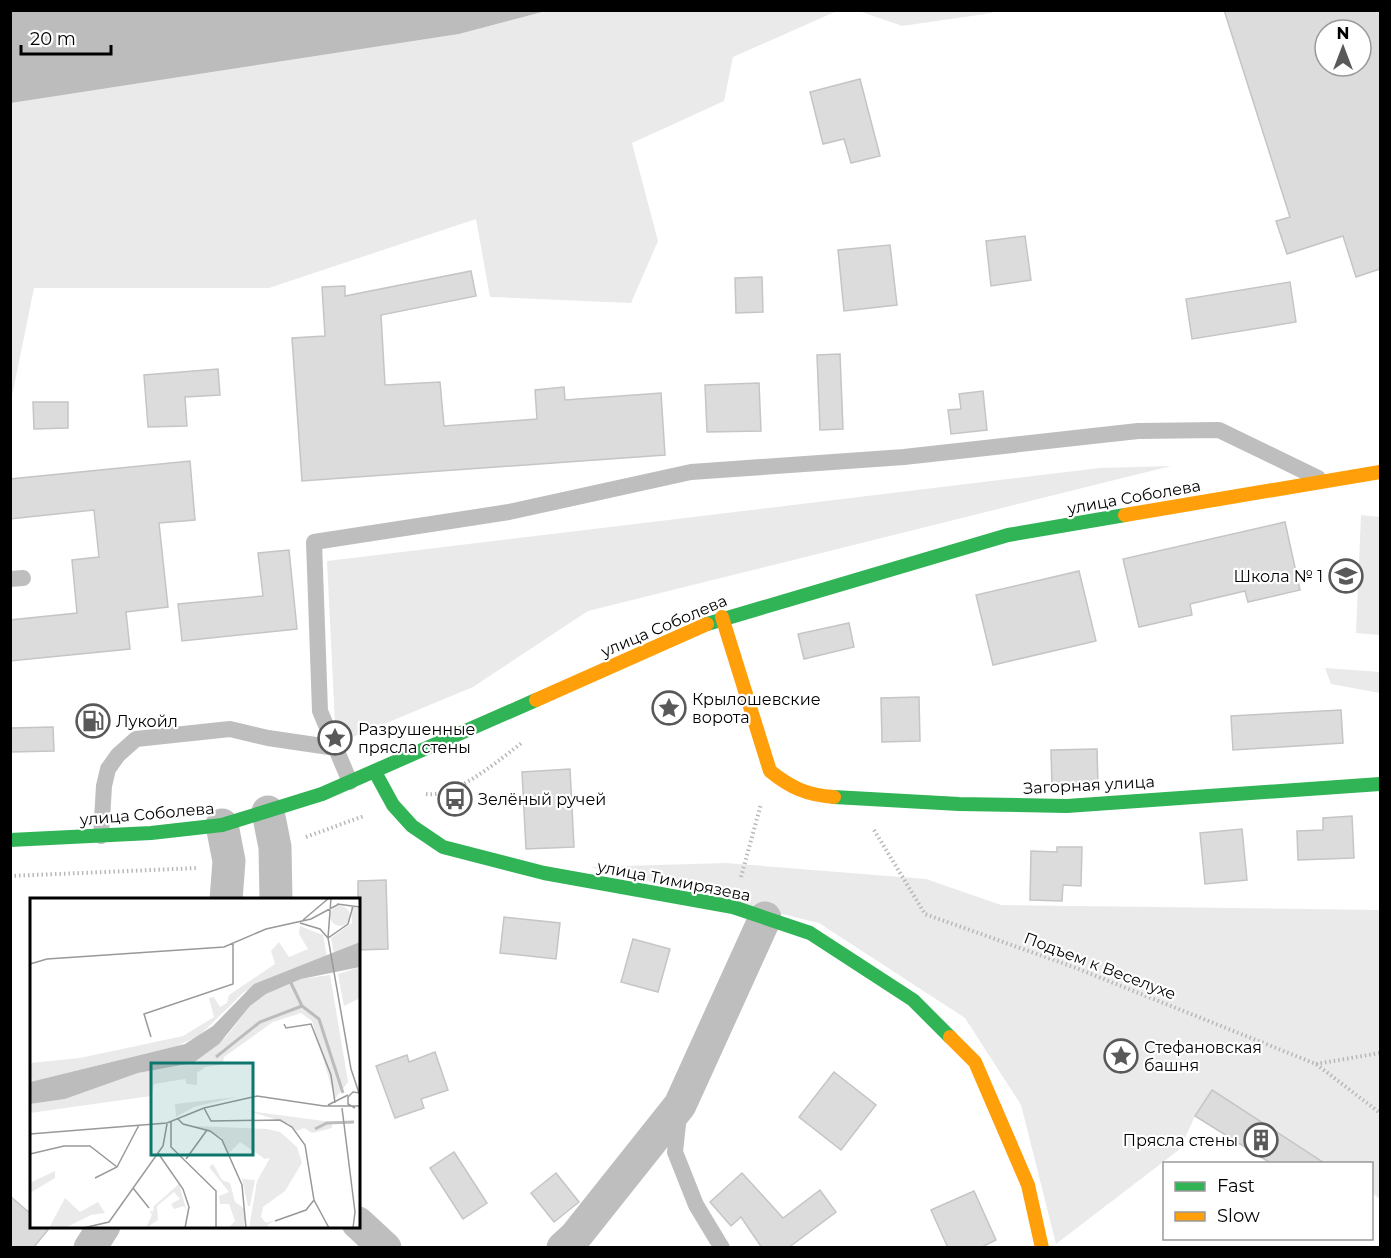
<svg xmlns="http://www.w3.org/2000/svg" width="1391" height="1258" font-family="Montserrat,sans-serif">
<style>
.green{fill:#eaeaea}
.water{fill:#bcbcbc}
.building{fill:#dcdcdc;stroke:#c5c5c5;stroke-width:1.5;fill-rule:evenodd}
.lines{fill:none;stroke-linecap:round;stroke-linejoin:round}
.path{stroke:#b8b8b8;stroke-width:4;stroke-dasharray:1.5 3;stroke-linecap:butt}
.lane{stroke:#bebebe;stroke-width:16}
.street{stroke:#bebebe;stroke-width:33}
.fast{stroke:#30b455;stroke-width:14}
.slow{stroke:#ff9f0a;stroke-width:14}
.labels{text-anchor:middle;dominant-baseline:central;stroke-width:4.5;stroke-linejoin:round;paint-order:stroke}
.street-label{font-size:16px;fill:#000;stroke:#fff}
.poi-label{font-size:16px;fill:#000;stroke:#fff;text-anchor:start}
.inset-river{fill:none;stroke:#bcbcbc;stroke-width:3}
.inset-road{fill:none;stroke:#999;stroke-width:1.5}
.view{fill:#0f766e;fill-opacity:0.15;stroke:#0f766e;stroke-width:3}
.inset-edge{fill:none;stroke:#000;stroke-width:3}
</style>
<rect width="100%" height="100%" fill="#fff"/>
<g class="green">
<polygon points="546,11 837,11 733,57 724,101 632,143 658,241 631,303 490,297 476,219 269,288 34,288 11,401 11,103 459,34"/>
<polygon points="859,11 992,10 992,13 902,26"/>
<polygon points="1171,466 588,611 473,687 336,744 327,561 1100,468"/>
<polygon points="1361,515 1380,517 1380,635 1356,633"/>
<polygon points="1325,668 1380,672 1380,693 1331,684"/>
<polygon points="726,863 926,879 1001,905 1380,910 1380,1199 1372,1193 1372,1164 1326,1163 1212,1090 1195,1116 1180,1149 1056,1244 1021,1105 965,1018 819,923 590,867"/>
</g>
<polygon class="water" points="10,11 11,10 546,11 459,34 11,103"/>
<g class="building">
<path d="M1224,10H1380V269L1356,277L1343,236L1287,254L1276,221L1290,217ZM1325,30H1361V66H1325Z"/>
<polygon points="860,79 880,156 851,163 844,139 823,144 810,92"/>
<polygon points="1025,236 1031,280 991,286 986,241"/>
<polygon points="890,245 897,305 844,311 838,250"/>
<polygon points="471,271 476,296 381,315 385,385 440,382 444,426 537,419 535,390 564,387 565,400 661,393 665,455 302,481 292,338 325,336 322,287 345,286 345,296"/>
<polygon points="762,277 763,312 736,313 735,278"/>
<polygon points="1290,282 1296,322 1192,339 1186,299"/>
<polygon points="840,354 843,429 820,430 817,355"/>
<polygon points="218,369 220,395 185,397 187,426 148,427 144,375"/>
<polygon points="759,383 761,431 707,432 705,385"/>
<polygon points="983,391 987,430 951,434 948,410 961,409 959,394"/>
<polygon points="33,402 68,402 68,428 34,429"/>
<polygon points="190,461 195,520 159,523 168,607 126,612 130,649 10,661 10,620 77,613 72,560 99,557 94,510 10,519 10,479"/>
<polygon points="1285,522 1300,590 1248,602 1245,591 1190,604 1192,615 1139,627 1123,559"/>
<polygon points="289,550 297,629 182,641 178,604 263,596 258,553"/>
<polygon points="1079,571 1096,641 993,665 976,595"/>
<polygon points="849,623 854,647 804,659 798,634"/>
<polygon points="919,697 920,741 882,742 881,698"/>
<polygon points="1341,710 1343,743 1233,750 1231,716"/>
<polygon points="53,727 54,751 10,752 10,728"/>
<polygon points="1097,749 1098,785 1052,787 1051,750"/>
<polygon points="570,769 574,847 526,849 522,772"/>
<polygon points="1352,816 1354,858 1298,860 1297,831 1323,830 1323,818"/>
<polygon points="1242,829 1247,880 1205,884 1200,833"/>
<polygon points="1057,847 1082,847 1081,886 1063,885 1062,901 1030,900 1031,851 1057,852"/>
<polygon points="386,880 388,949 358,950 358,881"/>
<polygon points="504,917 560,923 556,959 500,953"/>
<polygon points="633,939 670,949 658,992 621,982"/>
<polygon points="435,1052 448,1090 421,1099 424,1108 395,1118 376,1066 407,1055 409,1062"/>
<polygon points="834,1072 876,1105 841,1150 799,1117"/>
<polygon points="1212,1090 1326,1164 1272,1164 1195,1116"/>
<polygon points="454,1152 487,1203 463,1219 430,1168"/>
<polygon points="556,1173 579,1202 554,1222 531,1193"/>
<polygon points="742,1173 783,1218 820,1190 836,1212 788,1248 762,1248 741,1217 731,1226 710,1202"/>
<polygon points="974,1191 996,1240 980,1248 948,1248 931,1210"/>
<polygon points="10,1196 32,1215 32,1227 44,1227 48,1230 33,1248 10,1248"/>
</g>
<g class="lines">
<g class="path">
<path d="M426,794C456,798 500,759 523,742"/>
<polyline points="874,830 925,914 1076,968 1316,1064 1380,1113"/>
<polyline points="306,837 364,816"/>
<polyline points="10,876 198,868"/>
<polyline points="741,877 761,804"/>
<polyline points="1316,1064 1380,1053"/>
</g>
<g class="lane">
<polyline points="10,579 23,578"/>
<polyline points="350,782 320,711 314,542 509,512 691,472 904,457 1138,431 1219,430 1318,478"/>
<polyline points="101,836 104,786 108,769 118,755 136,739 230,729 268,738 336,748"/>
<polyline points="679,1115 675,1152 696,1205 722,1248"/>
</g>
<g class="street">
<polyline points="268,812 275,847 276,900"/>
<polyline points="222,825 229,861 226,900"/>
<polyline points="358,1223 385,1248"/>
<polyline points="90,1248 104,1226"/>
<polyline points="563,1248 575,1237 680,1105 765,918"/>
</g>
<g class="fast">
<polyline points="707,624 1008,535 1125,515"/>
<polyline points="375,772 393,805 412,826 443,847 544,873 733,907 810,933 913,1000 950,1037"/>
<polyline points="834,797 959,804 1067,806 1380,784"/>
<polyline points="10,840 151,833 222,825 322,794 536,700"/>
</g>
<g class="slow">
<polyline points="1125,515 1380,472"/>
<path d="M722,617L770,771C791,788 807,795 834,797"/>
<polyline points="536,700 707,624"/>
<polyline points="950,1037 975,1062 1028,1185 1042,1248"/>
</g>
</g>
<defs>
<symbol id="school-ring" viewBox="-11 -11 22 22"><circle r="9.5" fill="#fff" stroke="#595959" stroke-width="1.5"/><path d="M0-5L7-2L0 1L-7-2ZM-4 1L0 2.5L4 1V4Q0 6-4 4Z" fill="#595959"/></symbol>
<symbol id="sight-ring" viewBox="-11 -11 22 22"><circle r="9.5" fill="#fff" stroke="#595959" stroke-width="1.5"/><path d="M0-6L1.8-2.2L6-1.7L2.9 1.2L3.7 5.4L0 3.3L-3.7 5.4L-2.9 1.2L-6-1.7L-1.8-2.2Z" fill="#595959"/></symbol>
<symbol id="fuel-ring" viewBox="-11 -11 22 22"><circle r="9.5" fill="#fff" stroke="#595959" stroke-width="1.5"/><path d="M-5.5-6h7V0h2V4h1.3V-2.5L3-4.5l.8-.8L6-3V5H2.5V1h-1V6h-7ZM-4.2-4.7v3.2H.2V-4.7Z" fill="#595959"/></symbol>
<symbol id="bus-ring" viewBox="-11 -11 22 22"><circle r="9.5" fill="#fff" stroke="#595959" stroke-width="1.5"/><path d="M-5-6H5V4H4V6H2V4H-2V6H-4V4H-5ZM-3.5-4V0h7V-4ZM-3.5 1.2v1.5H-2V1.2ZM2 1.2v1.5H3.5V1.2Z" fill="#595959"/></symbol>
<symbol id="building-ring" viewBox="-11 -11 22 22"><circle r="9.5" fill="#fff" stroke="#595959" stroke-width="1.5"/><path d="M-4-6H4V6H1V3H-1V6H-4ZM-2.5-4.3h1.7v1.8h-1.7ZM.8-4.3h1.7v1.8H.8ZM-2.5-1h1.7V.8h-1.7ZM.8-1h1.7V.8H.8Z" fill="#595959"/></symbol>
</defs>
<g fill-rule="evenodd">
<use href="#school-ring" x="1327" y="557" width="38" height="38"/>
<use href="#sight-ring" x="650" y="689" width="38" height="38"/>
<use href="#fuel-ring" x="74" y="702" width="38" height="38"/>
<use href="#sight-ring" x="316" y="719" width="38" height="38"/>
<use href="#bus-ring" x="436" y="780" width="38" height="38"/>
<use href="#sight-ring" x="1102" y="1037" width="38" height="38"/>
<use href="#building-ring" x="1242" y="1121" width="38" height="38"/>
</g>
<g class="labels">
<g class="street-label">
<text transform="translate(1134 497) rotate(-10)">улица Соболева</text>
<text transform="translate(664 626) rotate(-23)">улица Соболева</text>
<text transform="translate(1089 785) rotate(-3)">Загорная улица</text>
<text transform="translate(147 814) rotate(-5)">улица Соболева</text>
<text transform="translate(674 881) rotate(11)">улица Тимирязева</text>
<text transform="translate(1100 966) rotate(21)">Подъем к Веселухе</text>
</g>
<g class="poi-label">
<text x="1323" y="576" text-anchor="end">Школа № 1</text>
<text x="692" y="699">Крылошевские<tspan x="692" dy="18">ворота</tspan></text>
<text x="116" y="721">Лукойл</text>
<text x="358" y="729">Разрушенные<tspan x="358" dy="18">прясла стены</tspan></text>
<text x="478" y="799">Зелёный ручей</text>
<text x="1144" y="1047">Стефановская<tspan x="1144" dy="18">башня</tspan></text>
<text x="1238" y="1140" text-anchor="end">Прясла стены</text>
</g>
</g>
<g transform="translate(30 898)">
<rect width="330" height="330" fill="#fff"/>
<path d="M300 18a10 10 0 1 1 20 0a10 10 0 1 1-20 0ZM321,9L330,10V44L304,56L301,40L322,25ZM270,28L293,37L297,59L214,94L169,138L147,148L0,184V165L50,160L153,138L184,119L179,100L184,99L190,109L197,105L199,97L245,66L241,53L249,44L259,59L278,51L269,36ZM330,69V100L314,108L308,76ZM300,77L318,184L305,201L282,123L271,115L243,124L194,159L193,166L175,169L167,175V187L157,186L155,181L124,186L121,198L0,215V206L35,201L108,175L154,167L196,139L220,108L236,96L271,81ZM207,199L164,209L146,219L145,206ZM218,213L302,224V230L282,235L274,230L267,233L258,225ZM164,228L237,231L250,234L267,249L272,265L255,293L233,309L231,319L236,325L245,322L237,327L242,330H219L227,283L240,260L235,261L210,244L198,256L191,239ZM183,266L192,282L200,285L205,304L215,311L214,330H198L205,323L199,306H190L189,298L199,294L179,269ZM25,273V280L0,295V285ZM212,281L225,282L220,308H218ZM149,286L157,314L154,308L144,311L141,306L150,301L144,294L127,308L128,322L116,330L122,317L119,312L123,314L124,308ZM35,300L50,314L68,304L75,315L61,317L35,330H19Z" fill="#eaeaea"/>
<path d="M330,44V69L271,81L236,96L220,108L189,146L163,165L108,175L35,201L0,206V184L155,146L183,128L224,86Z" fill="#bcbcbc"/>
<path class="inset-river" d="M260,83L272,108L289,121L313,195M186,159L230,124L272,108M285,231L297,225L324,224"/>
<path class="inset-road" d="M301,0L298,40L321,171L329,195M307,6L330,9M273,22L299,0M270,25L290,31L298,40L318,26L323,8M0,66L17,61L194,49L236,31L281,21L309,6M254,126L256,130L281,126L301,177L305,205M121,139L114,116L203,86V45M298,207L318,197M174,210L181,223L250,222L262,229L275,247L284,302L299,330M312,210L325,314L323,330M325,210L318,206V199L323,194L330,195M148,221L153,226L180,233L192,242L212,287L216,330M141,224V249L186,293V330M0,236L137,225L174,210L227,198L294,208H330M128,255L153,291L159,309L155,330M0,256L34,248H60L87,269M156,261L177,232M65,280L87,269L109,227M103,290L119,310M245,323L276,312L284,302M53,330L79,324L133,248L137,226"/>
<path class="view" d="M121,165H223V257H121Z"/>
<rect width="330" height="330" class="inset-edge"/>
</g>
<rect width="1391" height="1258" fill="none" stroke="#000000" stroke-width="24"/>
<rect x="1163" y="1162" width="210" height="78" fill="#ffffff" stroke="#999999" stroke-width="1.5"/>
<rect x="1175" y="1182" width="30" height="9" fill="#30b455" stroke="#999999" stroke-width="1.5"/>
<text x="1217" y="1192" font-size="18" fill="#000000">Fast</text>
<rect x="1175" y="1212" width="30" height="9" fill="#ff9f0a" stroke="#999999" stroke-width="1.5"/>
<text x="1217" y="1222" font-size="18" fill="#000000">Slow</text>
<g transform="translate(1343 48)"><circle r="28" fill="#ffffff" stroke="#999999" stroke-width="1.5"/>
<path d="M0-4.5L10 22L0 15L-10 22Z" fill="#595959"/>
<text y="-9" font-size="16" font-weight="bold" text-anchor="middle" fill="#000000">N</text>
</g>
<path d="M21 45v9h90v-9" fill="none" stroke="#000000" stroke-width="3"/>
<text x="30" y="45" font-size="18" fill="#000000" stroke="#ffffff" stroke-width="4.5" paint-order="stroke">20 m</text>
</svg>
